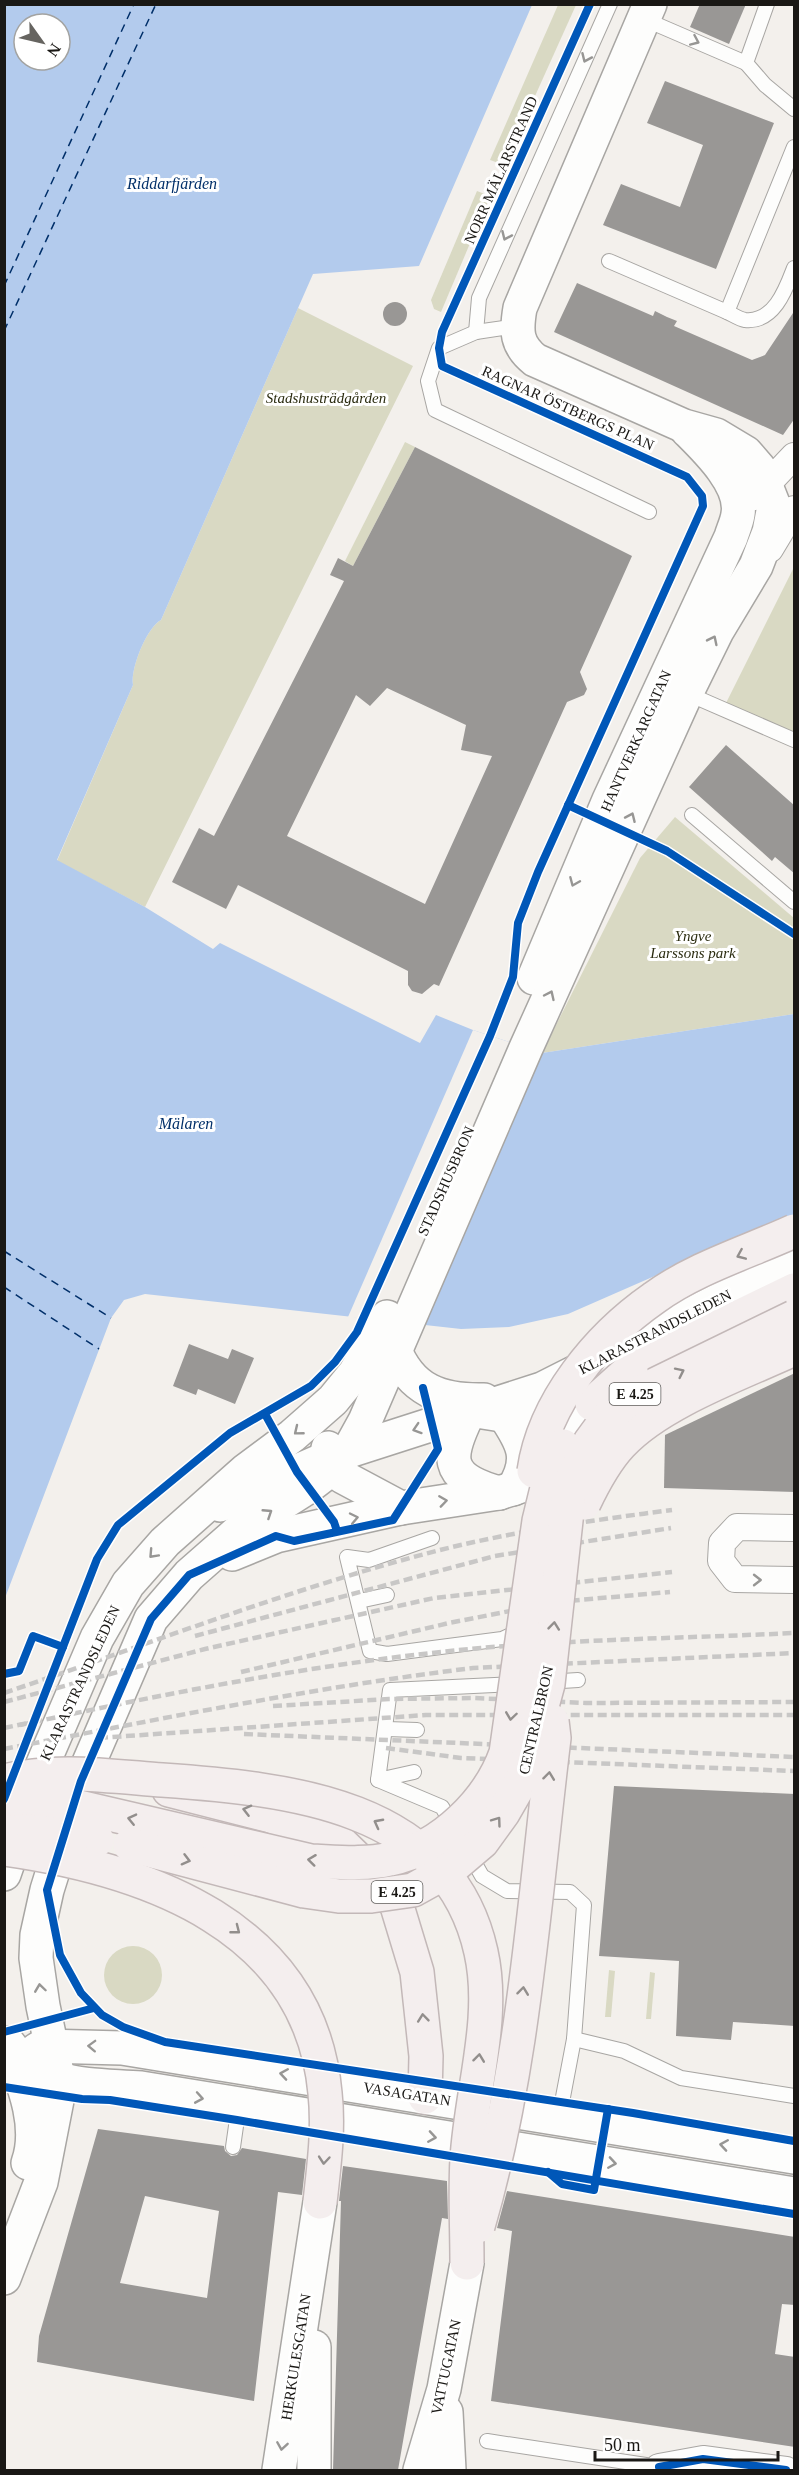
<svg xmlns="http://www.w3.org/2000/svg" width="799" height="2475" font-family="'Times New Roman',serif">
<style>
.green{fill:#d9d9c3}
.water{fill:#b3cbed;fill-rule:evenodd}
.pier{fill:#f3f0ec}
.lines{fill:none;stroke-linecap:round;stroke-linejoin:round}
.ferry{stroke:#002f69;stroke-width:1.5;stroke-dasharray:8 6;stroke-linecap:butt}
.building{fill:#999795;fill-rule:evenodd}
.service-casing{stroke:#a8a6a3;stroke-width:16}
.minor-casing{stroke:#a8a6a3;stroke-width:28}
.tertiary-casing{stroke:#a8a6a3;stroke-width:36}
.secondary-casing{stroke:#a8a6a3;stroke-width:36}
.trunk-casing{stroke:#c3b8b8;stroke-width:36}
.service{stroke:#fdfdfc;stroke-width:14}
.minor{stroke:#fdfdfc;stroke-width:26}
.tertiary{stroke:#fdfdfc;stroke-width:33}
.secondary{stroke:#fdfdfc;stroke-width:33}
.trunk{stroke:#f4eeee;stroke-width:33}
.rail{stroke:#c8c7c6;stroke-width:4.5;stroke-dasharray:9 4.5;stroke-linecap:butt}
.minor-bridge-casing{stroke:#a8a6a3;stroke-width:28;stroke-linecap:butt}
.trunk-bridge-casing{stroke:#c3b8b8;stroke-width:36;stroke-linecap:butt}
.minor-bridge{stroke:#fdfdfc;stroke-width:26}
.trunk-bridge{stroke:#f4eeee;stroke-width:33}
.cycleway-casing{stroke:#fff;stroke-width:11}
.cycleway{stroke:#0057b8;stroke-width:8}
.oneway{stroke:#979694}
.oneway2{stroke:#928e8c}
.labels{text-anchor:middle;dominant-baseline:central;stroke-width:6;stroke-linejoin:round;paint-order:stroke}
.shield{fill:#fff;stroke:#5f5d5b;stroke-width:1.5}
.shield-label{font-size:14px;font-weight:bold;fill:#1a1815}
.street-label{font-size:15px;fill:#1a1815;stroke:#fff}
.park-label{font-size:15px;font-style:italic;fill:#2b2c10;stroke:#fff}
.water-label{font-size:16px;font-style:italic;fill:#002f69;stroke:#fff}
</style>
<rect width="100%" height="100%" fill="#f3f0ec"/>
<g class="green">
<polygon points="558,5 576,5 504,165 490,160"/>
<polygon points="477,191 490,196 441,312 434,309 431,300"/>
<path d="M298,308L413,366L145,907L57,861L133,685C130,669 147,627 161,620Z"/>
<polygon points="405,442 415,447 353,566 345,561"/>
<polygon points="794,567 794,732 726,703"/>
<polygon points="675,817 794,918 794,1014 542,1053 640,858"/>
<circle cx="133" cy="1975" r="29"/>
<polygon points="609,1970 615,1971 611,2017 605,2017"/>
<polygon points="650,1972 655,1973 651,2019 646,2019"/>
</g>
<path class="water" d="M5,5H532L419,266L313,274L161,620C147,627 130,669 133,685L57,860L145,907L213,949L220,943L420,1043L436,1015L473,1030L542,1053L794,1014V1215L568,1314L509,1327L461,1329L145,1294L124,1300L111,1318L5,1598ZM24,24H60V60H24Z"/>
<polygon class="pier" points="473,1030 542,1053 423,1325 348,1317"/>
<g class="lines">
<g class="ferry">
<polyline points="4,286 134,4"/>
<polyline points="4,331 156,4"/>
<polyline points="4,1251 111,1318"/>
<polyline points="4,1287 99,1349"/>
</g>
</g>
<g class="building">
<polygon points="700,4 746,4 729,44 690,27"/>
<polygon points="665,81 774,123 716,269 603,225 621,184 680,207 703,145 647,123"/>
<polygon points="577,283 653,316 655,311 667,317 677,321 674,326 752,360 765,355 795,310 795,418 783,435 554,332"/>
<circle cx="395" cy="314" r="12"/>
<path d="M415,447L632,556L580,672L587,689L584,695L567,702L439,986L434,984L422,994L412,991L408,985V971L238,885L226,909L172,882L199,828L214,836L344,581L330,575L338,558L353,566ZM387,688L466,725L461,750L492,756L425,904L287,836L356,695L370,706Z"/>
<polygon points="726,745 795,806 795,874 775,857 772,861 689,787"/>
<polygon points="189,1344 228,1359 232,1349 254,1358 235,1404 198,1389 196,1395 173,1386"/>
<polygon points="795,1373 795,1492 664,1488 665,1435"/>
<polygon points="614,1786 795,1794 795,2026 733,2022 731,2040 676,2036 679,1961 599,1956"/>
<path d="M98,2129L224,2146L225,2151L231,2156L237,2155L242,2148L306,2159L302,2195L278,2192L254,2401L37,2362L39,2336ZM145,2196L219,2211L207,2298L120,2283Z"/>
<polygon points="343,2166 447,2181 448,2219 442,2218 398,2470 333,2470 341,2201 339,2201"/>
<polygon points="507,2191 795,2237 795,2305 782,2304 775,2354 795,2357 795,2447 491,2401 512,2231 497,2228"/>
</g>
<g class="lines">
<defs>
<g id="service">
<polyline points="767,4 746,63 765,85 794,109"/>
<polyline points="644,19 746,63"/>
<polyline points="609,261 727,312 794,147"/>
<path d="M727,312C732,314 739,319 745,320C774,323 786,289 794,268"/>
<polyline points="517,326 476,332 439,348 428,381 435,410 649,512"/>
<polyline points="476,332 479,298 610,4"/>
<polyline points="686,693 794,740"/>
<polyline points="692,815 794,902"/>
<polyline points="432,1538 369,1560 347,1557 370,1651 387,1654 502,1639 517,1632"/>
<polyline points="359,1601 387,1595"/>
<polyline points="546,1682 578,1680"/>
<polyline points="387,1729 417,1730"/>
<polyline points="414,1772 378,1780 390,1690 515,1684"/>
<polyline points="378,1780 442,1807 453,1826"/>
<polyline points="469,1853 482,1876 507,1891 570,1892 584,1905 574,2039 559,2118"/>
<polyline points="574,2039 624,2051 681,2078 794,2096"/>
<polyline points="233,2147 239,2105"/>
<polyline points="487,2441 659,2467"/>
</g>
<g id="minor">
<polyline points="755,497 794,456"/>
<polyline points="770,549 794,509"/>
<polyline points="658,2470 659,2467 703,2459 786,2470"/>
</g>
<g id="tertiary">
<path d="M534,978L609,800L731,537C733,530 737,522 738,514C743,484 706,449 687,430"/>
<path d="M394,1348C411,1391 441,1401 484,1400"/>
<path d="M505,1416C523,1443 532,1459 513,1489"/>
<polyline points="328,1448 327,1458 343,1477 401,1508 499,1493 568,1471"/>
<path d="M499,1493C442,1477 447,1456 470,1410L553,1423L629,1422"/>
<polyline points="220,1505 327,1458 542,1389 794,1262"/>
<polyline points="232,1554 276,1536 401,1508"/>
<polyline points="4,1874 39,1773 97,1638 128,1584 165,1542 245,1471 292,1436 333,1400 355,1373 387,1317"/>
<path d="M11,2051C24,2085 41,2127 28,2163"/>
<path d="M4,2278L41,2182L58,2095L59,2082L43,2006L36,1958L37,1935L47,1890L81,1781L151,1619L189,1575L239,1531L308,1487L334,1467L349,1450L365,1421L526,1048L686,694L717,631L756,566L769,532L774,506L759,468L746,453L716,435L684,426L535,360C516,345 516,331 520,308L650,4"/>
</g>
<g id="secondary">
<path d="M8,2043C40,2089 91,2084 141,2088L794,2194"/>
<path d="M21,2077C23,2062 29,2053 43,2046L122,2048L794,2157"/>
<polyline points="314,2347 314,2470"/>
<polyline points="446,2412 449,2470"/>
<polyline points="279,2470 320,2202"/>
<polyline points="420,2470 444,2389 467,2263"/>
</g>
<g id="trunk">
<polyline points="631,1369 794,1290"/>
<polyline points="169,1790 271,1816 341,1843 380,1881 397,1906 417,1972 426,2056 425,2097"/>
</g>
</defs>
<use href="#service" class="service-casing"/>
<use href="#minor" class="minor-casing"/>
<use href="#tertiary" class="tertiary-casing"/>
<use href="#secondary" class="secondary-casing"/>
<use href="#trunk" class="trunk-casing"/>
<use href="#service" class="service"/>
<use href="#minor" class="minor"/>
<use href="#tertiary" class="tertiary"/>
<use href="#secondary" class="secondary"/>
<use href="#trunk" class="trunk"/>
<g class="rail">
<polyline points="195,1636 495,1556 671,1528"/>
<polyline points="241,1672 449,1623 556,1602 670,1592"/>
<path d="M4,1693C149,1644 292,1588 440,1550C516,1531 594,1520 672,1510"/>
<polyline points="4,1702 205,1649 434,1598 672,1572"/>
<polyline points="273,1706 389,1699 474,1698 586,1703 794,1702"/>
<path d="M20,1725C173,1692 325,1662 481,1648C585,1639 690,1638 794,1633"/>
<polyline points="4,1728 28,1723"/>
<polyline points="244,1734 794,1757"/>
<polyline points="99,1738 426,1715 794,1715"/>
<polyline points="386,1748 461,1758 794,1771"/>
<path d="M4,1749C160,1719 316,1687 473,1668L794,1653"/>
</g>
<defs>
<polyline id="minor-bridge" points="794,1528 737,1527 722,1543 721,1561 735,1579 794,1580"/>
<g id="trunk-bridge">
<polyline points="592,1404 631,1369"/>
<path d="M534,1471C544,1402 598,1337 654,1298C695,1268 748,1252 794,1231"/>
<path d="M584,1503C594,1482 605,1461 621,1444C660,1402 742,1373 794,1349"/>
<path d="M4,1781C55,1768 110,1776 162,1780C287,1789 448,1803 481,1952C496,2019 471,2091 467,2159C465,2193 467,2228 467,2263"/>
<path d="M4,1802L62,1803L311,1861C337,1862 365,1865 390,1859C442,1848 489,1801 506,1753L539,1521L550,1476L563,1446"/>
<polyline points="6,1832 30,1831 97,1840"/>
<polyline points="130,1845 304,1891 339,1896 371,1896 413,1890 449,1870 482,1842 503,1813 522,1780 548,1684 570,1484 590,1442 609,1416 636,1394 794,1317"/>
<path d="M4,1849C147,1869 310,1926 325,2093C329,2129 324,2166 320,2202"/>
<path d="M478,2226C524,2069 534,1901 554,1738L552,1721"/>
</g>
</defs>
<use href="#minor-bridge" class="minor-bridge-casing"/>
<use href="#trunk-bridge" class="trunk-bridge-casing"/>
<use href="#minor-bridge" class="minor-bridge"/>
<use href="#trunk-bridge" class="trunk-bridge"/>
<defs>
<g id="cycleway">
<polyline points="568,805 667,851 794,934"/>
<polyline points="423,1388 438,1449 393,1520 294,1541 276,1536 189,1575 151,1619 81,1781 47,1890 60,1955 81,1993 102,2015 123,2027 165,2042 633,2113 794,2141"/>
<polyline points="265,1414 297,1472 334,1522 337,1531"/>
<polyline points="4,1674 19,1671 33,1636 63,1647"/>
<polyline points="4,1799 97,1559 118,1525 230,1433 311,1386 335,1362 357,1332 490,1036 513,977 518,923 538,872 703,506 702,496 687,477 442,366 439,348 442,332 590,4"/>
<polyline points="4,2032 94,2008"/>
<polyline points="4,2087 82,2099 110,2100 237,2120 794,2214"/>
<polyline points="548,2172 562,2184 594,2190 608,2109"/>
<polyline points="659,2467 703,2459 786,2470"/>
</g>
</defs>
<use href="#cycleway" class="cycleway-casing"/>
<use href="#cycleway" class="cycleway"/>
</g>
<defs><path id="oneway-chevron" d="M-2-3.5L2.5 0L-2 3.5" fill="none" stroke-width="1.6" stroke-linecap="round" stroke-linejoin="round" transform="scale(1.5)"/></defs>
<g class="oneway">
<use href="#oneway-chevron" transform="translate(695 41) rotate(24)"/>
<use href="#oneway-chevron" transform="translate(586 58) rotate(114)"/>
<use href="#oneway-chevron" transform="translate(506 236) rotate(114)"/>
<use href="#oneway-chevron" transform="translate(713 640) rotate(-64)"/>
<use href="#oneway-chevron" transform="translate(631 817) rotate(-66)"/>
<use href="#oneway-chevron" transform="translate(574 882) rotate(113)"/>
<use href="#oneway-chevron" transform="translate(550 995) rotate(-65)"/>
<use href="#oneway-chevron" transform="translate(417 1429) rotate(162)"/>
<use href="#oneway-chevron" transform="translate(298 1431) rotate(141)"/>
<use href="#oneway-chevron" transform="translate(443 1501) rotate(-8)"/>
<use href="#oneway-chevron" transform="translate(268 1513) rotate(-33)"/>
<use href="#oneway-chevron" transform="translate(354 1518) rotate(-12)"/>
<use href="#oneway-chevron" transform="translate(153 1554) rotate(133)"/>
<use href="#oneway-chevron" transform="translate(757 1580)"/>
<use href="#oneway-chevron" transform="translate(40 1988) rotate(-98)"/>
<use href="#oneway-chevron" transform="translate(92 2046) rotate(-178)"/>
<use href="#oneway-chevron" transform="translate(284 2074) rotate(-171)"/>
<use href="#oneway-chevron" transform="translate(199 2098) rotate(10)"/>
<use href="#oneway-chevron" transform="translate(432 2137) rotate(9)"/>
<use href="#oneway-chevron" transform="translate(724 2145) rotate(-171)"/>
<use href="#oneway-chevron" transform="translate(612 2163) rotate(9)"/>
<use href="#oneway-chevron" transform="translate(282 2446) rotate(99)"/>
</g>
<g class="oneway2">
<use href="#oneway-chevron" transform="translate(741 1255) rotate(157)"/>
<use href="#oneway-chevron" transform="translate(680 1372) rotate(-26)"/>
<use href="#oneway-chevron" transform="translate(554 1626) rotate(-84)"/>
<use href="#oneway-chevron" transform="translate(511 1716) rotate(98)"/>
<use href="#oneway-chevron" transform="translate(549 1776) rotate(-83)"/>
<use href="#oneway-chevron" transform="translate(247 1810) rotate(-166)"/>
<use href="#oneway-chevron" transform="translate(132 1819) rotate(-167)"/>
<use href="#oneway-chevron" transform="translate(497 1821) rotate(-54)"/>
<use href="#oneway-chevron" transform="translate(378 1823) rotate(-152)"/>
<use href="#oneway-chevron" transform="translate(186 1860) rotate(15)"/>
<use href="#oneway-chevron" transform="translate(312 1860) rotate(-173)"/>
<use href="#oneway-chevron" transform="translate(236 1930) rotate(38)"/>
<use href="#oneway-chevron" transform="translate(523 1991) rotate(-83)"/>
<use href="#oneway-chevron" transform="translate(423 2018) rotate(-96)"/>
<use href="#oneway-chevron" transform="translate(479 2058) rotate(-83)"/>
<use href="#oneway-chevron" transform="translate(324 2160) rotate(95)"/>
</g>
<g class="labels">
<g class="shield">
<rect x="609.5" y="1383" width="51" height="22" rx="4.5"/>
<rect x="371.5" y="1881" width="51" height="22" rx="4.5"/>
</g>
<g class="shield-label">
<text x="635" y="1394">E 4.25</text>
<text x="397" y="1892">E 4.25</text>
</g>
<g class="street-label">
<text transform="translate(501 170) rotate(-66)">NORR MÄLARSTRAND</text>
<text transform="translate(568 408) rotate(24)">RAGNAR ÖSTBERGS PLAN</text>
<text transform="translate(636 741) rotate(-66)">HANTVERKARGATAN</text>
<text transform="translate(446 1181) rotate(-66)">STADSHUSBRON</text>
<text transform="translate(655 1332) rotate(-27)">KLARASTRANDSLEDEN</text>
<text transform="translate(80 1683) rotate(-65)">KLARASTRANDSLEDEN</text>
<text transform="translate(536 1720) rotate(-77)">CENTRALBRON</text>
<text transform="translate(407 2094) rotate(9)">VASAGATAN</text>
<text transform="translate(296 2357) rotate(-81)">HERKULESGATAN</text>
<text transform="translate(446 2367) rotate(-78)">VATTUGATAN</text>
</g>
<g class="park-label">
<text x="326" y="398">Stadshusträdgården</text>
<text x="693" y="936">Yngve<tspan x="693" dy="17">Larssons park</tspan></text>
</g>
<g class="water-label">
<text x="172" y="183">Riddarfjärden</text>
<text x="186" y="1123">Mälaren</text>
</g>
</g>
<rect width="799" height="2475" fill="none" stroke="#1a1815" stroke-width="12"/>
<g transform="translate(42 42) rotate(124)"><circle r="28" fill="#ffffff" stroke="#a3a3a1" stroke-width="1.5"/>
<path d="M0-4.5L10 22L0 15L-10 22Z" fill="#666460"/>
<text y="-9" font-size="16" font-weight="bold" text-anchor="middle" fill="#1a1815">N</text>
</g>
<path d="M595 2451v9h183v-9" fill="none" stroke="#1a1815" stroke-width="3"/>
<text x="604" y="2451" font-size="18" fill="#1a1815" stroke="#ffffff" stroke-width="4.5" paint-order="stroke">50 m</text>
</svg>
